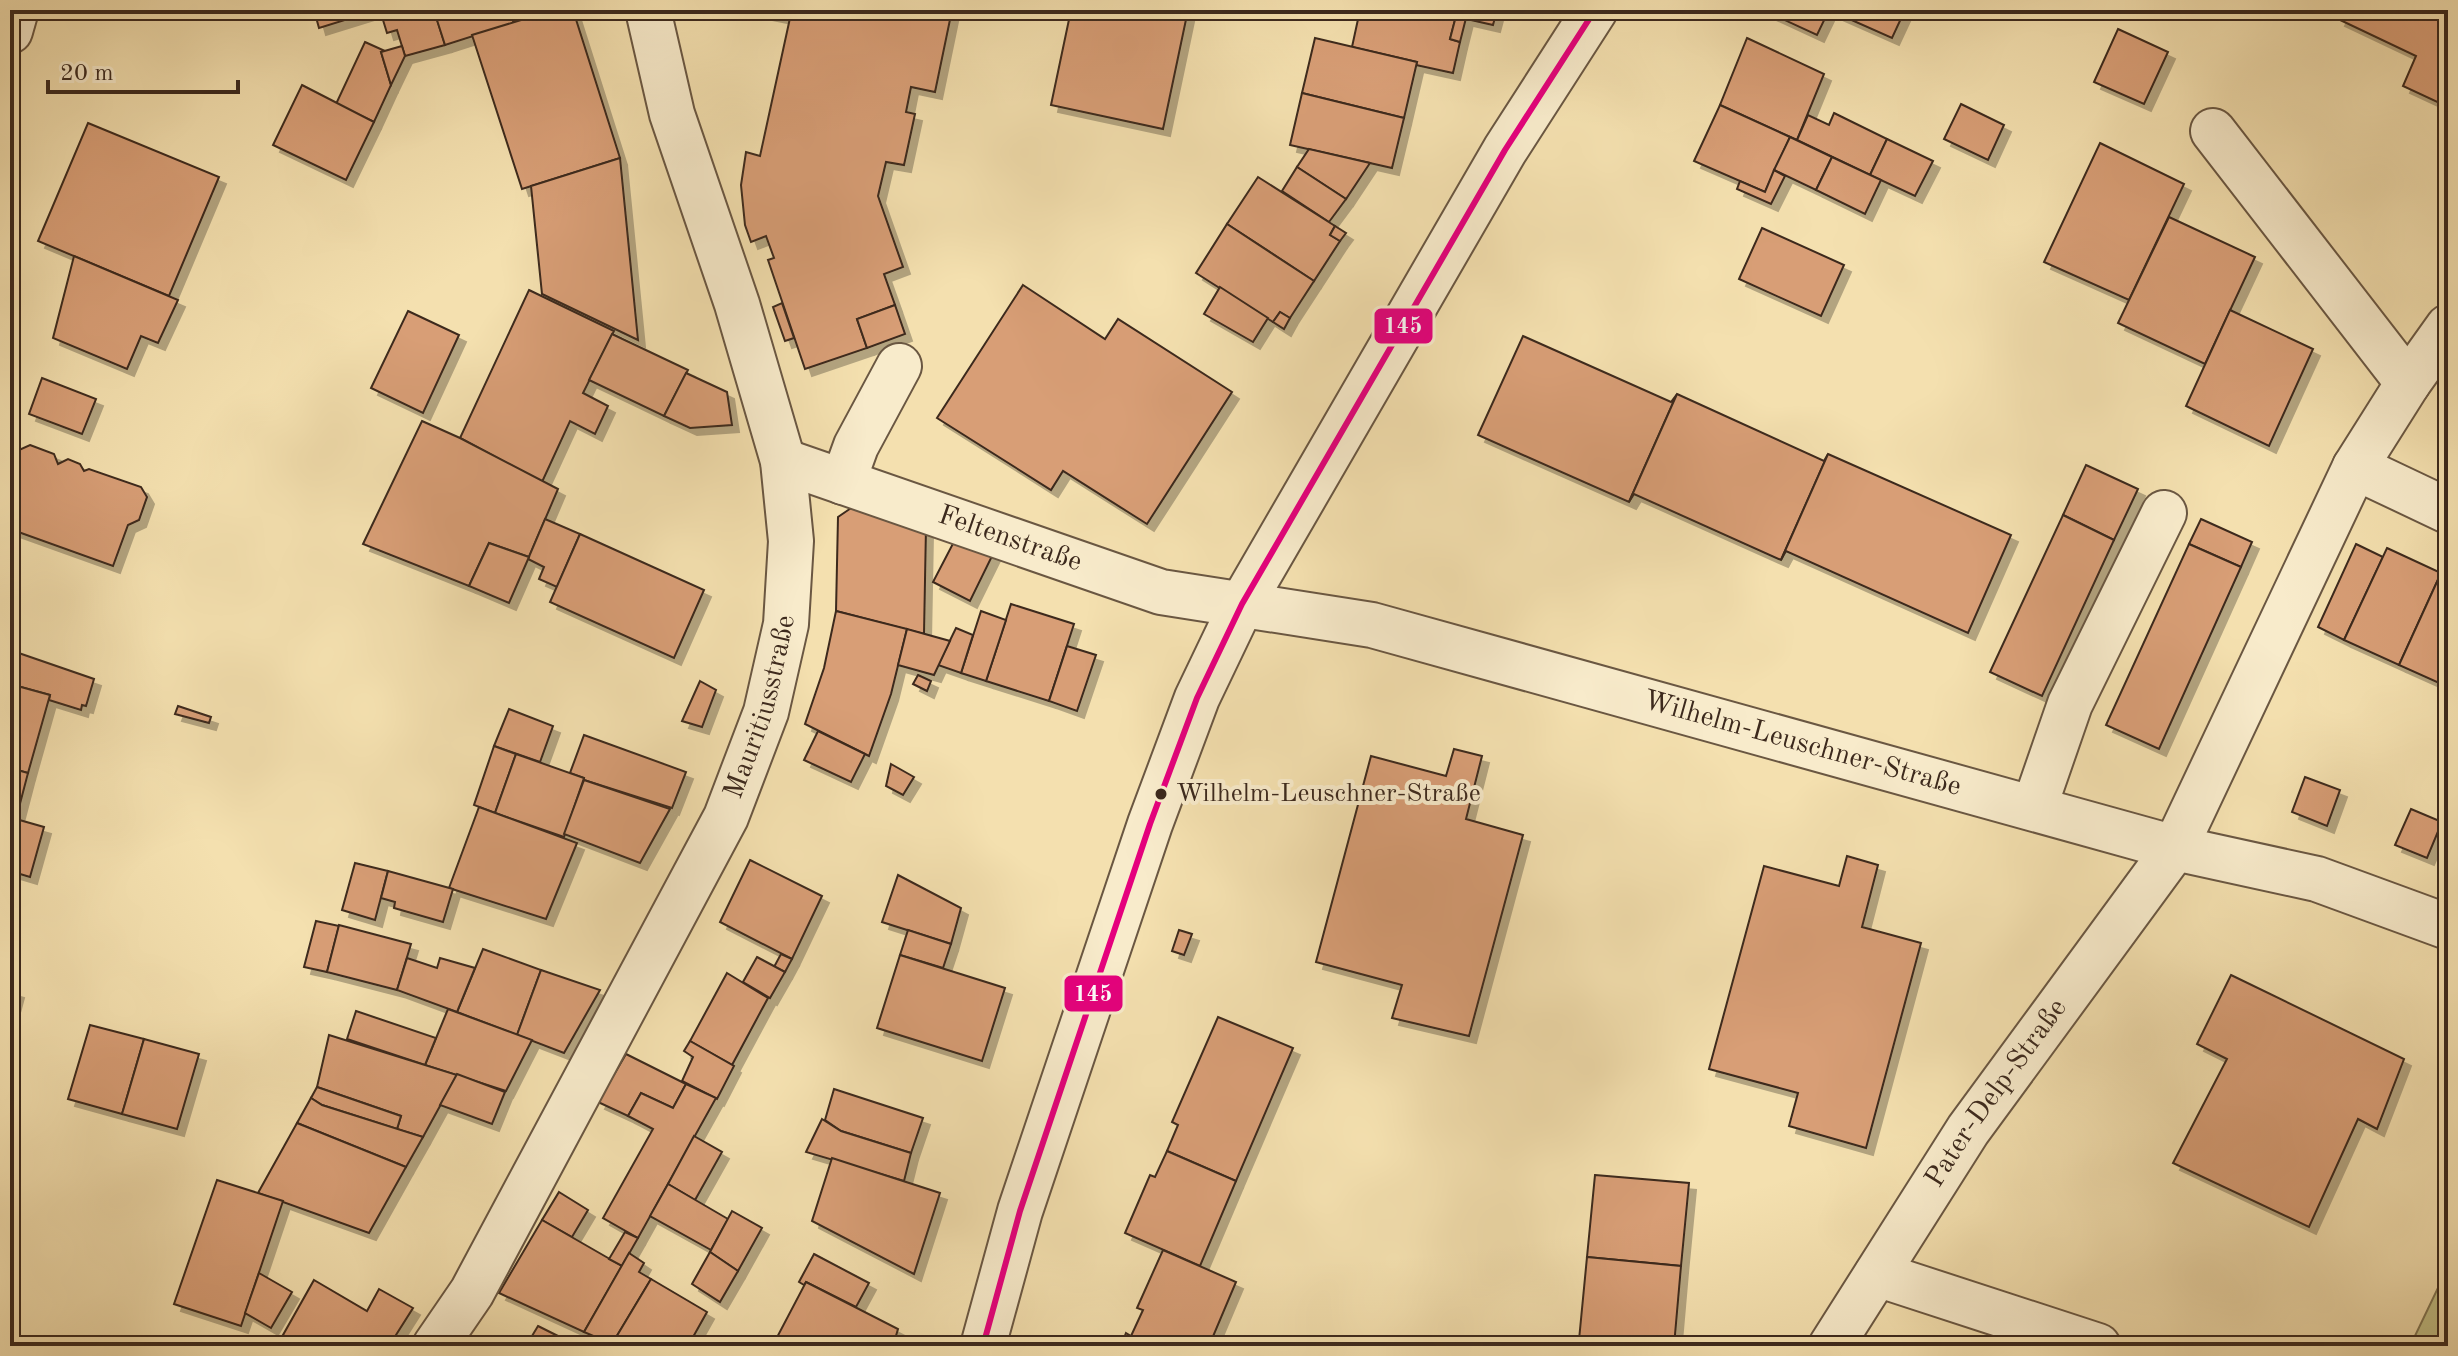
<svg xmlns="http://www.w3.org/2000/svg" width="2458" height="1356" font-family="'Old Standard TT',serif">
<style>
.green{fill:#c2c086;stroke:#7f7452;stroke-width:2}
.building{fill:#d89e76;stroke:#3c291d;stroke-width:2;filter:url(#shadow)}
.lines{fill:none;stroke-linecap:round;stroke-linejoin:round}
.minor-casing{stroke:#6a5742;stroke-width:48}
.minor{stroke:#f8ebcb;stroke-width:44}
.bus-1-casing{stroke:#f8ebcb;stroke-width:12}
.bus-1{stroke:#e5007d;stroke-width:6}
.bus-dot{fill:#3c291d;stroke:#f8ebcb;stroke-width:3}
.labels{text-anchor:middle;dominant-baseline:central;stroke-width:8;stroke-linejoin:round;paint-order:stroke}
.bus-label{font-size:26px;fill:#3c291d;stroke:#f8ebcb;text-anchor:start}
.street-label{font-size:28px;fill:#3c291d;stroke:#f8ebcb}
.line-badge{stroke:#f8ebcb;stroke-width:3}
.badge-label{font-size:22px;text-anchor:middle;font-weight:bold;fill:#fff}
</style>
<defs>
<filter id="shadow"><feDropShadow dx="7" dy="7" stdDeviation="0" flood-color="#0004"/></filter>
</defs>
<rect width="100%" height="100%" fill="#f4e0af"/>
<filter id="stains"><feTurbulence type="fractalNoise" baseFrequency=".0025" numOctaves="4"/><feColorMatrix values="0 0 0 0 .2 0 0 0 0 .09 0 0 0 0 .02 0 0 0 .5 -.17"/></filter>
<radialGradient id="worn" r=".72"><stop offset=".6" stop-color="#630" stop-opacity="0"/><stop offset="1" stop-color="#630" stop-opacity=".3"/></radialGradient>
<polygon class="green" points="2448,1267 2448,1346 2426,1346 2413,1340"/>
<g class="building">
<polygon points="314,10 370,10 371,12 319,28"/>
<polygon points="412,10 434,10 445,45 405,56 397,30 387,33 383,20"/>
<polygon points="459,10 509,10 514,23 445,45 436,17"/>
<polygon points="509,10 554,10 514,23"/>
<polygon points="554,10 573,10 620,158 522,189 472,35"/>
<polygon points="760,10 952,10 935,92 911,87 906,112 915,114 904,165 886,162 878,196 903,267 884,274 895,305 857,319 867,348 805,369 768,260 774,258 766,236 751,242 745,225 741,185 746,152 760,156 790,18 760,12"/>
<polygon points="1071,10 1188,10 1163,129 1051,105"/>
<polygon points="1360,10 1427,10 1456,16 1450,39 1460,42 1453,73 1416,65 1417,62 1352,47"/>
<polygon points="1427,10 1497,10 1493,25"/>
<polygon points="1763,10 1829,10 1817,35"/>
<polygon points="1829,10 1905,10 1892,38"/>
<polygon points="2343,10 2448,10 2448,107 2403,86 2416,56 2338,19"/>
<polygon points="1456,16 1466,18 1460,42 1450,39"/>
<polygon points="2118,29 2168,52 2144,104 2094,82"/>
<polygon points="1315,38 1417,62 1404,118 1302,93"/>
<polygon points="1747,38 1824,74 1797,140 1720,105"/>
<polygon points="365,42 385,51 381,52 391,85 374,122 336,104"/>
<polygon points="402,46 405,56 391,85 381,52"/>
<polygon points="302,85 374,122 346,180 273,145"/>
<polygon points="1302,93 1404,118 1392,168 1290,145"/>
<polygon points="1961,104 2004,125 1988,160 1944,139"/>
<polygon points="1720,105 1790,137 1765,192 1694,161"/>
<polygon points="1834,113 1887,139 1870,175 1797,140 1808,115 1829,125"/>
<polygon points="88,123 219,177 169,296 38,241"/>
<polygon points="1790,137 1832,157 1816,190 1774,170"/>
<polygon points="1887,139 1933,161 1915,196 1870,175"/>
<polygon points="2100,143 2184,184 2129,300 2044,262"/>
<polygon points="1309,149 1370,163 1346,199 1297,167"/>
<polygon points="1832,157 1881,180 1865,214 1816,190"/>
<polygon points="620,158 638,340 542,294 531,186"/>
<polygon points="1297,167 1346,199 1329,222 1282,191"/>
<polygon points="1774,170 1785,176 1771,204 1737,189 1740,181 1765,192"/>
<polygon points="1258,177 1335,226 1330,235 1340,241 1314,281 1227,224"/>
<polygon points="2169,217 2255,257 2205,364 2118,323"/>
<polygon points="1227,224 1314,281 1290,318 1280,312 1273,322 1196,273"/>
<polygon points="1335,226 1346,233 1340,241 1330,235"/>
<polygon points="1762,228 1844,265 1821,316 1739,279"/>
<polygon points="74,256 178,300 158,343 141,336 127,369 53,338"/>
<polygon points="1023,285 1105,339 1118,319 1232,392 1147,524 1063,471 1051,490 937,418"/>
<polygon points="1220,287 1268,318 1253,342 1204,314"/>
<polygon points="529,290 614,331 583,393 608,406 595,434 570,421 542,482 460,438"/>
<polygon points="782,303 794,338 785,341 773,307"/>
<polygon points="895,305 905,334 867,348 857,319"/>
<polygon points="2230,310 2313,349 2269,446 2186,406"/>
<polygon points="408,311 459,335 423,413 371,388"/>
<polygon points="1280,312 1290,318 1284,329 1273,322"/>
<polygon points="612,334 688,370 664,416 589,380"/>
<polygon points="1523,336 1671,402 1677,394 1629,502 1478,435"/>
<polygon points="686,373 727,392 732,425 690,428 664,416"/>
<polygon points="42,378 96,399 82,434 29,414"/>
<polygon points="1677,394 1824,461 1828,454 1781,560 1634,494 1629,502"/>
<polygon points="422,421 460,438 558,489 529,557 489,543 469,586 363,544"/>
<polygon points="30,445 54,454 58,464 68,459 80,464 84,471 89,469 141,487 147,497 139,520 128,525 113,566 10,529 10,492 15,478 12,471 19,450"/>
<polygon points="1828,454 2011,535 1968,633 1786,551 1781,560"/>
<polygon points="2086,465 2138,489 2114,540 2063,515"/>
<polygon points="857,504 926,527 924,634 836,611 838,517"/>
<polygon points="2063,515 2114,540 2042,696 1990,672"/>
<polygon points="545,519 580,534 557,587 539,579 544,567 528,559"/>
<polygon points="2201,519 2252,542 2241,567 2189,544"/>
<polygon points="959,532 995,550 970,601 933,582"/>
<polygon points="580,534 704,590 674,658 550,602"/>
<polygon points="489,543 529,557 509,603 469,586"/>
<polygon points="2189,544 2241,567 2159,749 2106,725"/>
<polygon points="2356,544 2383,557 2344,640 2318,627"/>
<polygon points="2387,548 2441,573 2399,665 2344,640"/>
<polygon points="2441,573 2448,576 2448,687 2399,665"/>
<polygon points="1011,604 1074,624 1049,701 986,681"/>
<polygon points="836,611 907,629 891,694 869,756 805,724 824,668"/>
<polygon points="981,611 1006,620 986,681 961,673"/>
<polygon points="956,628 973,635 961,673 938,665"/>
<polygon points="907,629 950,641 934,675 898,665"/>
<polygon points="1067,646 1096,655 1077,711 1049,701"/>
<polygon points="10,650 94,679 86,706 82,705 81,710 49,700 50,695 10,684"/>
<polygon points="918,675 931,681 927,691 913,684"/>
<polygon points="700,681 716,690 702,727 682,721"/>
<polygon points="10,684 50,695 28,773 10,768"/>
<polygon points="178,706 211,717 209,723 175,714"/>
<polygon points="509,709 553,726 540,762 494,746"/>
<polygon points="818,731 865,754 851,782 804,760"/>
<polygon points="584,735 686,772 672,808 584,780 584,778 570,773"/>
<polygon points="494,746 516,754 495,813 474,805"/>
<polygon points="1454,749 1482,756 1466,819 1523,835 1469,1036 1392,1018 1402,985 1316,962 1371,756 1446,776"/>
<polygon points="516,754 584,778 564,837 495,813"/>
<polygon points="891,764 914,777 903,795 886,786"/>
<polygon points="10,768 28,773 16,819 44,827 30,877 10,871"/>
<polygon points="2305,777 2340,790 2327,826 2292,812"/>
<polygon points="584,780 670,809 640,863 564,834"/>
<polygon points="479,807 577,843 546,919 449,888"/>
<polygon points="2411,809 2442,822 2427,858 2395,845"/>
<polygon points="1847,856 1878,865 1862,927 1921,943 1866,1148 1789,1126 1798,1093 1709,1069 1764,866 1839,886"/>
<polygon points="750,860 822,896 792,959 720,922"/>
<polygon points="355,863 388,871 375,920 342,910"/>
<polygon points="388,871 453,889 443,922 394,908 395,902 381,898"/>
<polygon points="898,875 961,908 951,944 882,922"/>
<polygon points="316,921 339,926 327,972 304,967"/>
<polygon points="339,925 411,944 397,990 327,972"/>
<polygon points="908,930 951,944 943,968 900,955"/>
<polygon points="1179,930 1192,934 1184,955 1172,951"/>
<polygon points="483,949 541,970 517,1035 457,1012"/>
<polygon points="781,954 792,959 785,972 774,967"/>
<polygon points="900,955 1005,988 982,1061 877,1028"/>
<polygon points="757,957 785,972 770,998 743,982"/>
<polygon points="407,958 437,968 440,958 475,968 457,1012 397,990"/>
<polygon points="541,970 600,990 564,1053 517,1035"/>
<polygon points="727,973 768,998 732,1065 690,1041"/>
<polygon points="2231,975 2404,1059 2377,1129 2358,1119 2309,1227 2173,1163 2227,1059 2197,1044"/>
<polygon points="10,989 17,991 10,1017"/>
<polygon points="448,1009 532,1040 506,1091 425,1065"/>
<polygon points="356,1011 436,1038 425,1065 347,1039"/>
<polygon points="1218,1017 1293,1048 1236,1181 1167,1151 1178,1125 1172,1122"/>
<polygon points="90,1025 144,1039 122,1114 68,1099"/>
<polygon points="329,1035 457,1075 423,1137 397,1129 401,1116 317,1087"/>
<polygon points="144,1039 199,1054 177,1129 122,1114"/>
<polygon points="690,1041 734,1066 717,1099 682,1081 693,1057 684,1051"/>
<polygon points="626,1054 686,1084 673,1108 641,1093 628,1116 598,1102"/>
<polygon points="457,1074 505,1092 492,1124 440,1105"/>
<polygon points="686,1084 716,1098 638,1238 603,1218 653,1129 628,1116 641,1093 673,1108"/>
<polygon points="317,1087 401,1116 397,1129 322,1105 311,1098"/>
<polygon points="834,1089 923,1118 911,1153 841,1131 825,1120"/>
<polygon points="311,1098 322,1105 423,1137 406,1167 297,1123"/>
<polygon points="822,1119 841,1131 911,1153 904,1181 806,1152"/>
<polygon points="297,1123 406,1167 369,1233 258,1193"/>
<polygon points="694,1136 722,1152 695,1200 668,1184"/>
<polygon points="1167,1151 1236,1181 1200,1266 1125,1233 1150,1175 1155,1177"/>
<polygon points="832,1158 940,1193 914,1274 812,1221"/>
<polygon points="1595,1175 1689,1183 1681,1266 1587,1257"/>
<polygon points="217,1180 283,1201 241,1326 174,1304"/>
<polygon points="668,1184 728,1219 711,1250 650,1216"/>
<polygon points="559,1192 588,1210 572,1237 542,1220"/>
<polygon points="732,1211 762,1228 738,1271 710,1252"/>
<polygon points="542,1220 622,1266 584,1332 499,1293"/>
<polygon points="625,1232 638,1238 622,1266 609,1259"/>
<polygon points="1163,1250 1236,1282 1209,1346 1154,1346 1131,1336 1143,1310 1137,1308"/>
<polygon points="710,1252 738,1271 720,1302 692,1284"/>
<polygon points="629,1253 644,1263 639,1272 651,1279 612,1344 584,1332"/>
<polygon points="814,1254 869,1283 856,1307 806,1282 804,1285 799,1282"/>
<polygon points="1587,1257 1681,1266 1674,1346 1647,1346 1579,1340"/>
<polygon points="259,1273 292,1292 271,1328 245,1313"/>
<polygon points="651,1279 707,1312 688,1346 616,1346 612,1344"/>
<polygon points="314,1280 367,1311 379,1289 413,1308 389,1346 301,1346 283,1335"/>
<polygon points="806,1282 898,1329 893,1346 780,1346 774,1343"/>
<polygon points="538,1326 578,1346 526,1346"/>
<polygon points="1126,1333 1131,1336 1154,1346 1121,1346"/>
<polygon points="1553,1337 1579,1340 1646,1346 1552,1346"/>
</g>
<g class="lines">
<defs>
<g id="minor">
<polyline points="10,31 16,10"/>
<polyline points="2213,131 2408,383"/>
<path id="s1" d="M783,461L1161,592L1372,625L2175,848L2317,879L2448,927"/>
<polyline points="2355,467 2448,511"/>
<polyline points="843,482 856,446 899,366"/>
<polyline points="2034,808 2070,704 2164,513"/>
<polyline points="1877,1274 2098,1346"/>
<path id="s2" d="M435,1346L472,1292L726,817L766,712L786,624L791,541L783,461L737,304L672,114L648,10"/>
<polyline points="983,1346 1020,1211 1150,824 1197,698 1242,604 1505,150 1595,10"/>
<path id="s3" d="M1831,1346L1968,1130L2175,848L2355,467L2408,383L2448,327"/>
</g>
</defs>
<use href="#minor" class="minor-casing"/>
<use href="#minor" class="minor"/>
<defs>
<polyline id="bus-1" points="983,1346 1020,1211 1150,824 1197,698 1242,604 1505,150 1595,10"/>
</defs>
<use href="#bus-1" class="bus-1-casing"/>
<use href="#bus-1" class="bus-1"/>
</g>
<circle class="bus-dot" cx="1161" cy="794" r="7"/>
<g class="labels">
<g class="bus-label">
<text x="1176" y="794">Wilhelm-Leuschner-Straße</text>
</g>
<g class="street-label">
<text stroke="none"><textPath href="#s1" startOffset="240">Feltenstraße</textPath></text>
<text stroke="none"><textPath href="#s2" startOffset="720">Mauritiusstraße</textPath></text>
<text stroke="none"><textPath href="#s1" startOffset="1060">Wilhelm-Leuschner-Straße</textPath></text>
<text stroke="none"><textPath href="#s3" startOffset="302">Pater-Delp-Straße</textPath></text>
</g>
</g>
<g class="line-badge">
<rect x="1373" y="307" width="61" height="38" rx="8" fill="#e5007d"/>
<rect x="1063" y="974" width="61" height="39" rx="8" fill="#e5007d"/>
</g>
<g class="badge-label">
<text x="1403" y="333">145</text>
<text x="1093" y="1001">145</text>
</g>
<rect width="2458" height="1356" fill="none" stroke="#f4e0af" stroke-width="40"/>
<rect x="12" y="12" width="2434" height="1332" fill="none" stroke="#3c291d" stroke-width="4"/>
<rect x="20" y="20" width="2418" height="1316" fill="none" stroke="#3c291d" stroke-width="2"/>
<path d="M48 80v12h190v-12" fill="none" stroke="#3c291d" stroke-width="4"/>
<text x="60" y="80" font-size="24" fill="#3c291d" stroke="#f8ebcb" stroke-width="6" paint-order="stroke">20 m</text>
<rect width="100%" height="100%" filter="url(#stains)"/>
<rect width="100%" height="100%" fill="url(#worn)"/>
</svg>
